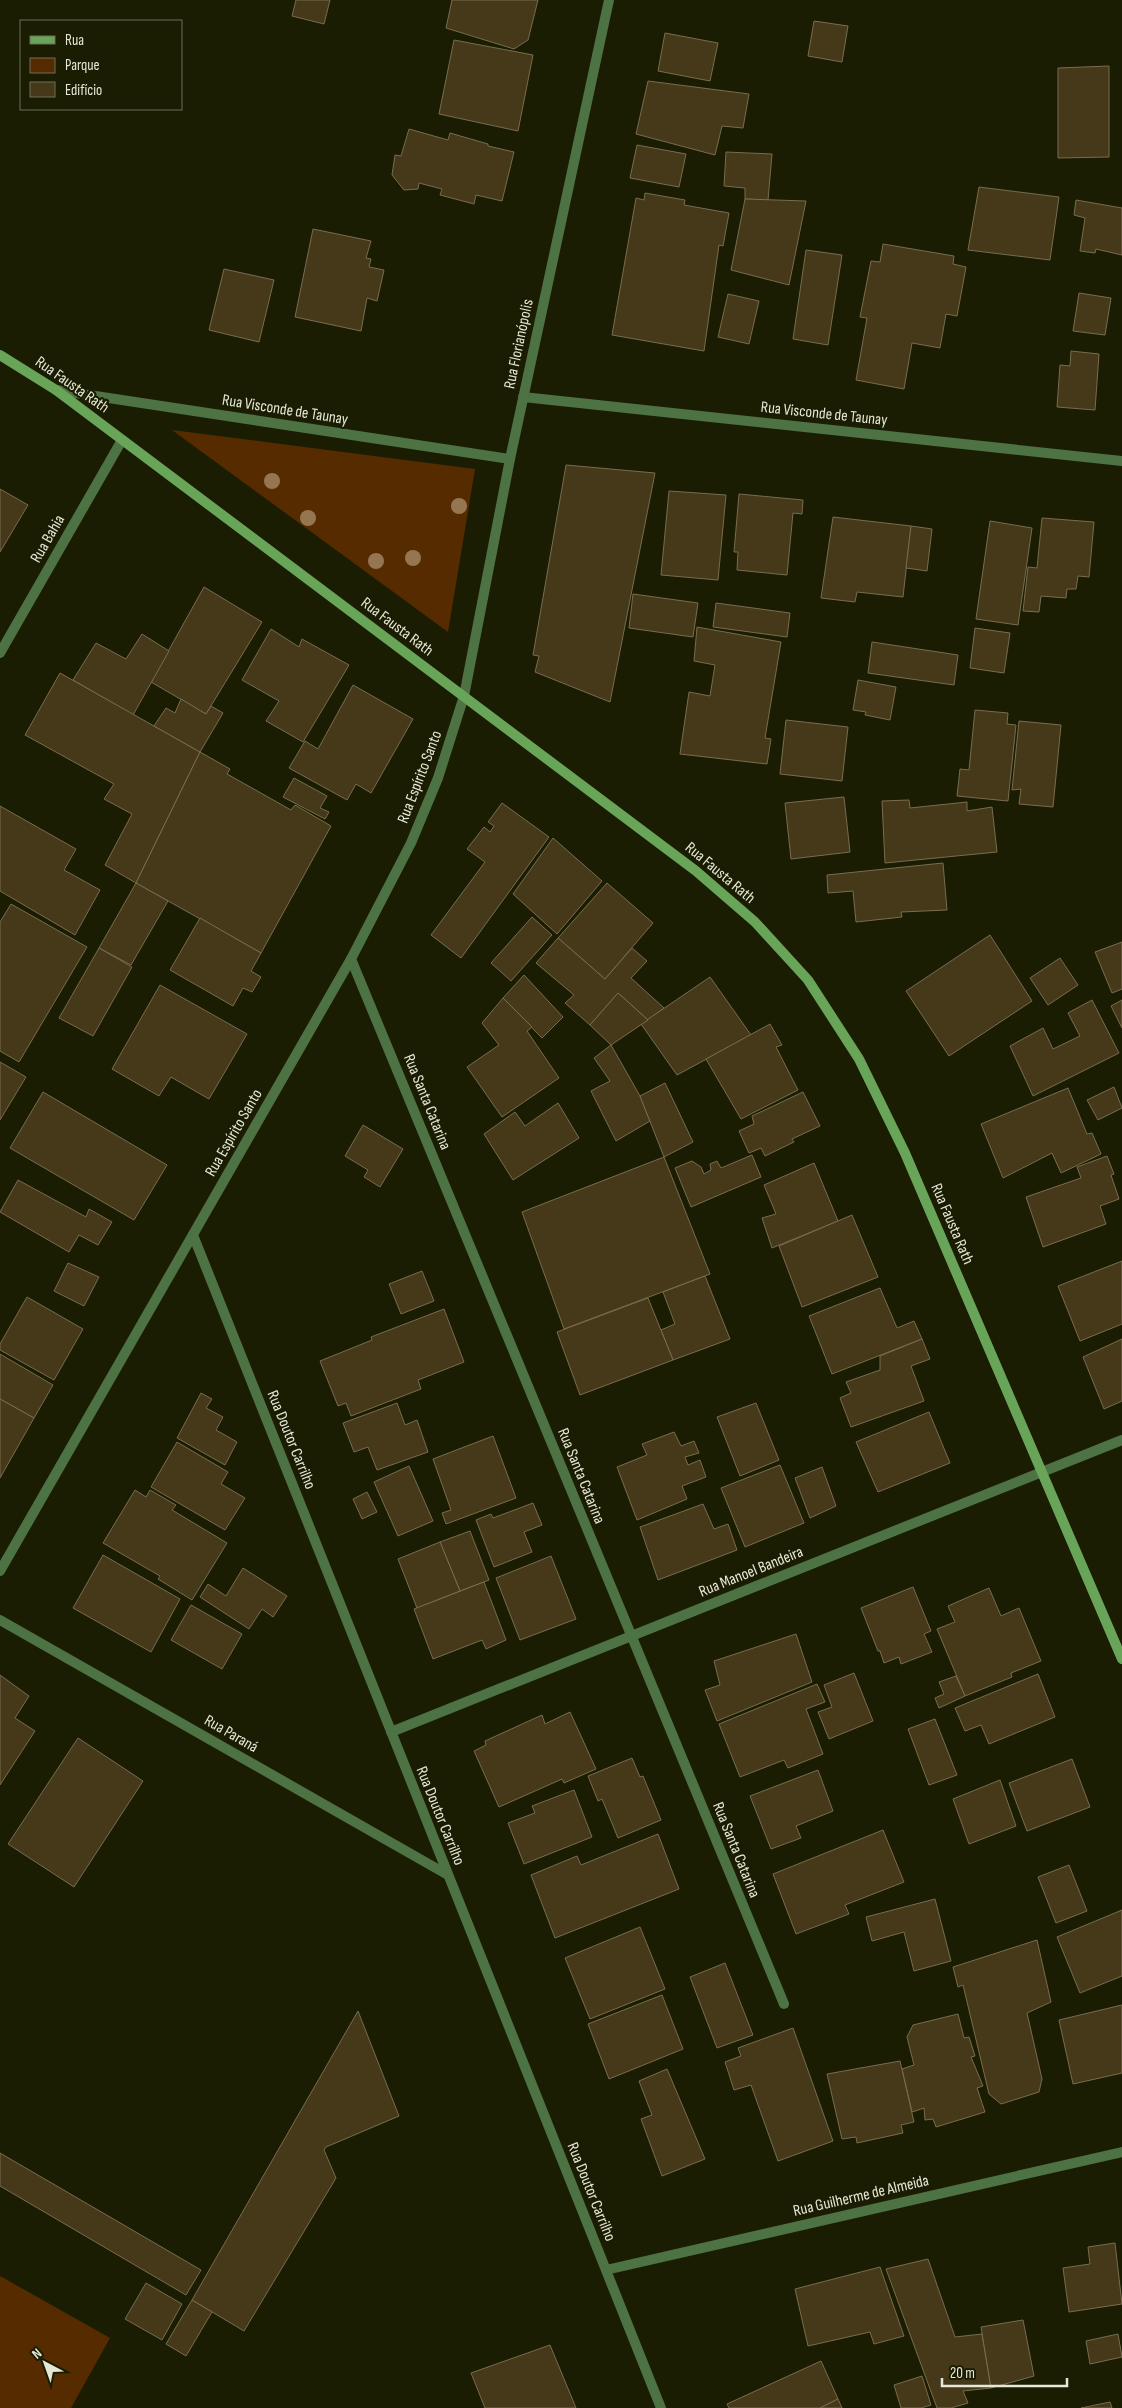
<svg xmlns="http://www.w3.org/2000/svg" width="1122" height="2408" font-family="'Sofia Sans Condensed',sans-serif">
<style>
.green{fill:#572b00}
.building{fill:#46391a;stroke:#796c4f}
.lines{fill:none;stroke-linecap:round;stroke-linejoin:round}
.street{stroke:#4d7244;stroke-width:10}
.secondary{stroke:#68a559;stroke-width:10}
.tree{fill:#967651}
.labels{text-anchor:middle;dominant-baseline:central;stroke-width:4.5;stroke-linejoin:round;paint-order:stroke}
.street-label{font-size:16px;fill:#e6e8d7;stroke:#1b1d02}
</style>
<rect width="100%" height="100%" fill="#1b1d02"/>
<g class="green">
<polygon points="172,430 475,469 448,632"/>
<polygon points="0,2276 110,2338 71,2408 0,2408"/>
</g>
<g class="building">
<polygon points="296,0 330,0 324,24 292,16"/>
<polygon points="452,0 538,0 528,40 514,49 446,28"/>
<polygon points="814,21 848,26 842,62 808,56"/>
<polygon points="665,33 718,43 710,81 658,71"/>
<polygon points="454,40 533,55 518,131 439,114"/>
<polygon points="1109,66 1109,157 1058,158 1058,68"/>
<polygon points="648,81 749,94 743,128 722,126 715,155 636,134"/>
<polygon points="409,129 448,140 450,133 488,144 488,146 514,152 502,201 476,195 474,204 440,195 442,189 419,183 418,189 404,190 392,175 395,155 401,156"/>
<polygon points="637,145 686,154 679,187 630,178"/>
<polygon points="726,152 772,154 768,200 745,199 745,188 724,186"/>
<polygon points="979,187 1059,197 1050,260 968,250"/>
<polygon points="645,193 685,200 684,205 729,213 723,246 719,245 704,351 612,335 636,198 644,200"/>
<polygon points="745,199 806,201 789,285 731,270"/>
<polygon points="1076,200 1122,208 1122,255 1096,249 1095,253 1080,251 1085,218 1074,215"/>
<polygon points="313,229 371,241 366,258 371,259 369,267 384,270 377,301 367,298 361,331 295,317"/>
<polygon points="883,244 954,256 953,264 966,267 957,316 946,314 940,348 912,343 904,389 856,380 867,318 860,317 871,261 880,262"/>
<polygon points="806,250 842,255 828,345 793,339"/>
<polygon points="224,269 274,280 259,342 209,330"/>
<polygon points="1079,293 1111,298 1105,335 1073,331"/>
<polygon points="728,294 759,301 749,344 718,337"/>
<polygon points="1071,351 1099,354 1095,410 1057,407 1060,365 1070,366"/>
<polygon points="566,465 655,473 610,702 535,672 539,656 533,655"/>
<polygon points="0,489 28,505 0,552"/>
<polygon points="669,491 726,495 718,580 661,575"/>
<polygon points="739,494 803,500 802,514 793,513 787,575 737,570 738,552 734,552"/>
<polygon points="833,517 911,526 903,597 857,592 855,602 821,598"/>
<polygon points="1042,518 1094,522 1089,577 1078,576 1076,589 1067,589 1066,598 1041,596 1039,612 1023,611 1028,567 1037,568"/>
<polygon points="990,521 1032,528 1018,625 976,619"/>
<polygon points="911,526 932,529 927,571 906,568"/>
<polygon points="204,587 262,622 206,714 151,682"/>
<polygon points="633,594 698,603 693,637 629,628"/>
<polygon points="716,603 790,613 787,637 713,627"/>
<polygon points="697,627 781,642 765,738 771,739 767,764 680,754 689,692 710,696 715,665 694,661"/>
<polygon points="975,628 1010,633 1004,673 970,668"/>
<polygon points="271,629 299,647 302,639 349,665 303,742 266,721 279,701 242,680"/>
<polygon points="142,634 169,651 133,715 73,680 96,643 126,659"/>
<polygon points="872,642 958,655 954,685 868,673"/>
<polygon points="60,673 200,752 136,883 105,865 132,814 104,799 114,784 25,735"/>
<polygon points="858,680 896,687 890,720 865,715 866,712 853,710"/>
<polygon points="353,685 413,719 371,793 356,784 347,800 289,768 305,741 318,749"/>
<polygon points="181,699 206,714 211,706 223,713 200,752 154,726 166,708 175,713"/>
<polygon points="975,710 1008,713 1007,724 1016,725 1008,801 957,796 960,769 969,770"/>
<polygon points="786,720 848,727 842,781 780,774"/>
<polygon points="1019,721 1061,725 1053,807 1019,804 1021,789 1012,790"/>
<polygon points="200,752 230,769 227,774 291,810 295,805 331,826 261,953 136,883"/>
<polygon points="294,778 327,796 320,808 329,812 325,819 283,797"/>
<polygon points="844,797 850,852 791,859 785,803"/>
<polygon points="909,800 910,808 967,802 967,811 992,807 997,852 885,863 882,801"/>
<polygon points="502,803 549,837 461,958 431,935 485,862 467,849 484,827 490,832 494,826 488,822"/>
<polygon points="0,806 76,849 64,870 100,890 75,935 0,891"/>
<polygon points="553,838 602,881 557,934 513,894"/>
<polygon points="943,863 947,910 901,912 902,917 856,922 853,891 828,893 827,875"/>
<polygon points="136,883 168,901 131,965 99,948"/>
<polygon points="607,883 653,923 605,979 558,938"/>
<polygon points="11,904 87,947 19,1062 0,1051 0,922"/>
<polygon points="532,917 552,935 511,981 491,963"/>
<polygon points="200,918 261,953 251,971 261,977 252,992 243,988 233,1006 170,970"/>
<polygon points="990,935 1032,1001 949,1056 906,991"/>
<polygon points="558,938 605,979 632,948 647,961 631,978 664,1008 648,1020 618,993 590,1025 565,1003 574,995 536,963"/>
<polygon points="1122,942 1122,989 1112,993 1095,952"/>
<polygon points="99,948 132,967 93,1036 59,1018"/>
<polygon points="1060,958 1078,985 1048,1005 1030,978"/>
<polygon points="524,975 563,1017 542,1038 503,998"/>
<polygon points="710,977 751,1035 677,1075 641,1024"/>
<polygon points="160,985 247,1034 209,1099 171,1077 159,1096 112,1069"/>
<polygon points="618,993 648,1020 611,1045 590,1025"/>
<polygon points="503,998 532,1027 527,1031 559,1078 502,1117 467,1067 499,1045 482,1023"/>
<polygon points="1092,1000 1119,1053 1033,1096 1010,1046 1043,1028 1053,1049 1080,1036 1068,1013"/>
<polygon points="1122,1000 1122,1028 1111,1006"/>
<polygon points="770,1024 782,1045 776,1047 798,1090 741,1119 706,1059"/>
<polygon points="611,1045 640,1096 650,1121 616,1141 591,1091 610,1081 594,1058"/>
<polygon points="0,1062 26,1077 0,1120"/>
<polygon points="665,1083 693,1142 664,1157 640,1096"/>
<polygon points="1114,1087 1122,1108 1098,1120 1087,1100"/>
<polygon points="1068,1088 1087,1134 1092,1133 1101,1154 1061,1173 1052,1153 1003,1178 981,1124"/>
<polygon points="43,1092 167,1165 134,1220 10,1148"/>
<polygon points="803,1092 820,1126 792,1139 794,1142 765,1156 761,1148 749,1153 739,1131 754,1124 752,1116"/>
<polygon points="558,1103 579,1138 513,1180 484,1134 515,1112 525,1126"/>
<polygon points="363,1125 403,1149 380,1187 364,1177 368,1170 345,1156"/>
<polygon points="752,1155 761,1177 691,1207 675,1168 692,1161 701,1167 704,1174 711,1170 710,1164 717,1161 721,1168"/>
<polygon points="1107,1156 1114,1174 1111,1175 1119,1199 1100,1206 1106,1224 1043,1247 1026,1197 1081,1178 1077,1167"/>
<polygon points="664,1157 710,1274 564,1329 522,1212"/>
<polygon points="814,1163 838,1221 772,1248 762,1218 776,1214 764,1185"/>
<polygon points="18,1180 86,1217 89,1209 112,1222 98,1245 79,1235 69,1252 0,1212"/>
<polygon points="852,1215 878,1277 802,1307 779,1246"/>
<polygon points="1122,1261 1122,1324 1080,1341 1058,1286"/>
<polygon points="68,1263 99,1277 84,1306 54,1291"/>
<polygon points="422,1271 434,1301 401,1314 389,1284"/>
<polygon points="705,1276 730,1339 673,1360 661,1330 675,1324 663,1292"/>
<polygon points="880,1288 897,1328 914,1321 922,1339 832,1374 809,1316"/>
<polygon points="27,1297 83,1329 54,1380 0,1350 0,1344"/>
<polygon points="648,1298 673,1360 580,1395 557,1332"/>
<polygon points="444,1309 464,1362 418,1380 421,1389 351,1416 346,1403 338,1406 320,1361 372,1340 371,1337"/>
<polygon points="922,1339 930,1359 911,1366 924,1401 851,1427 840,1398 851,1393 846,1382 880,1370 880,1356"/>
<polygon points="1122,1339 1122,1401 1104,1409 1083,1357"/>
<polygon points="0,1354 53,1385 34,1418 0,1399"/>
<polygon points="201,1393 212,1399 206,1408 223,1417 216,1430 237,1442 225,1465 177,1438"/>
<polygon points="0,1399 34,1418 0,1478"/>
<polygon points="397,1403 405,1425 417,1420 428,1452 377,1470 368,1447 354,1452 343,1423"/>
<polygon points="756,1403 779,1460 740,1476 717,1417"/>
<polygon points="929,1412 950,1463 878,1492 856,1442"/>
<polygon points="674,1432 681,1446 694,1441 699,1453 685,1457 688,1465 700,1460 706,1477 682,1486 687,1499 637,1520 617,1467 647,1455 642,1444"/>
<polygon points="493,1436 516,1498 446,1524 442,1513 451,1510 433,1459"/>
<polygon points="177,1442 228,1472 221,1484 245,1498 225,1530 151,1487"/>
<polygon points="780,1465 804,1523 745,1547 721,1488"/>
<polygon points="409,1466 433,1521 398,1536 374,1482"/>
<polygon points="822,1467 836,1506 810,1518 795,1478"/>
<polygon points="135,1490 146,1497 150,1490 176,1505 172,1510 227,1543 192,1600 158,1579 160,1576 103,1543"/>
<polygon points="367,1492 377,1512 362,1519 353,1499"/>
<polygon points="533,1503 542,1525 524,1532 532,1552 494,1567 476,1520 491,1514 493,1518"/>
<polygon points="703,1504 714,1529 728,1524 737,1550 658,1580 640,1527"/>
<polygon points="470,1531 489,1580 460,1591 440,1542"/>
<polygon points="440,1542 460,1591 417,1608 398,1559"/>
<polygon points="103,1555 180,1599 151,1652 73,1608"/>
<polygon points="551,1556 576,1619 520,1640 496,1578"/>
<polygon points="243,1568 287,1596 273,1617 262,1609 249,1629 200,1597 208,1584 226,1596"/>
<polygon points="484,1582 506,1640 486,1649 482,1640 433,1659 414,1609"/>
<polygon points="913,1587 931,1631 924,1634 932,1652 901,1664 899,1657 884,1663 880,1651 878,1651 861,1608"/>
<polygon points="989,1588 1001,1616 1019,1608 1041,1661 1011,1673 1012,1677 965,1696 937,1629 955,1622 948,1606"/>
<polygon points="191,1605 242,1634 222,1669 171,1640"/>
<polygon points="796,1634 812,1682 717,1721 705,1690 720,1685 714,1661"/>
<polygon points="854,1673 873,1721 829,1739 818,1712 832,1707 824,1685"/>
<polygon points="1038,1674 1055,1717 989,1744 981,1725 965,1731 955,1708"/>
<polygon points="0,1675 29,1696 15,1718 35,1731 0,1785"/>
<polygon points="956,1676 965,1696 939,1708 935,1698 944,1694 939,1682"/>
<polygon points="817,1684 825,1702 806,1709 823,1754 788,1768 784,1760 740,1777 719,1724"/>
<polygon points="570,1712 596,1769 564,1783 562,1779 499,1807 474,1751 486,1745 485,1741 542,1715 545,1724"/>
<polygon points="935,1719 957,1775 929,1785 908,1729"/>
<polygon points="78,1738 143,1781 74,1887 8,1844"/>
<polygon points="632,1758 640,1777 643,1776 661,1820 618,1838 602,1799 598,1801 588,1776"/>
<polygon points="1072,1759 1090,1807 1027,1831 1009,1783"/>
<polygon points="818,1770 833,1811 796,1826 801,1838 771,1849 750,1796"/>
<polygon points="1000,1780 1016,1826 969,1844 953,1799"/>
<polygon points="574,1790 592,1837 524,1864 508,1823 535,1813 532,1806"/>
<polygon points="883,1830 904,1882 845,1905 849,1914 796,1934 773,1874"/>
<polygon points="658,1834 679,1889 555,1938 531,1875 577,1856 581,1865"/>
<polygon points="1069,1865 1087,1911 1056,1923 1038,1877"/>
<polygon points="935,1899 951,1961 914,1971 904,1932 872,1941 866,1917"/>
<polygon points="1122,1910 1122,1976 1080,1993 1057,1937"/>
<polygon points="640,1927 665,1989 590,2019 565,1958"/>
<polygon points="1037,1940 1051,2002 1027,2013 1042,2079 1039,2092 1001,2104 989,2094 963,1985 958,1987 953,1967"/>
<polygon points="725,1963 753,2035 717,2048 690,1977"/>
<polygon points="662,1995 683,2049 609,2079 588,2024"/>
<polygon points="1122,2005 1122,2073 1073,2084 1059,2020"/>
<polygon points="358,2011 399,2116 326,2147 324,2150 336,2178 244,2331 192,2300"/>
<polygon points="958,2014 964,2038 969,2037 975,2056 971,2057 983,2086 977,2088 985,2112 936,2127 933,2119 925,2120 924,2108 912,2112 902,2069 914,2065 907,2037 913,2025"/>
<polygon points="793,2028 833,2141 778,2161 751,2085 734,2090 725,2062 741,2056 738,2048"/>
<polygon points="900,2061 914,2122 901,2125 903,2133 857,2143 856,2137 842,2139 827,2074"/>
<polygon points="667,2069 705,2159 662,2176 641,2119 652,2115 639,2081"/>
<polygon points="0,2153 201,2270 186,2295 0,2186"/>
<polygon points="1115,2243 1122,2304 1069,2312 1063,2268 1090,2264 1088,2247"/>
<polygon points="928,2259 955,2337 982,2334 991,2388 963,2391 968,2403 951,2408 937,2408 886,2269"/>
<polygon points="880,2267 904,2336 874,2344 870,2332 808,2346 795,2289"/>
<polygon points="146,2283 182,2304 162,2340 125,2319"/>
<polygon points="192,2300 212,2312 186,2356 166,2344"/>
<polygon points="1023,2320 1034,2376 991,2388 981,2327"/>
<polygon points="1118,2334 1122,2357 1090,2364 1086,2341"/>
<polygon points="550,2345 576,2408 485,2408 471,2373"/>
<polygon points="821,2361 838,2399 820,2408 729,2408 727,2404"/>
<polygon points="922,2376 931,2405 921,2408 901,2408 894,2385"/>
<polygon points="838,2399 842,2408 820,2408"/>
<polygon points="1110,2402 1112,2408 1081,2408"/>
</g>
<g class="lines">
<g class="street">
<polyline points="56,390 510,459"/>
<polyline points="523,397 1122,461"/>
<polyline points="0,653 122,440"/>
<polyline points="351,959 784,2004"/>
<polyline points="193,1235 661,2408"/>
<polyline points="0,1571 351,959 411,843 438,778 464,696 510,459 609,0"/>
<polyline points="0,1620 448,1875"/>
<polyline points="391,1732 1122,1440"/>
<polyline points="606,2270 1122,2152"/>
</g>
<polyline class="secondary" points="0,355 56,390 696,871 755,922 808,980 859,1059 905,1153 1122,1659"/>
</g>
<g class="tree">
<circle cx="272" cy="481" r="8"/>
<circle cx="459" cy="506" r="8"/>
<circle cx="308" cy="518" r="8"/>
<circle cx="413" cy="558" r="8"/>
<circle cx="376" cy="561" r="8"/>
</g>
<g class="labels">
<g class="street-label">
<text transform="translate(519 344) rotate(-78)">Rua Florianópolis</text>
<text transform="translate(72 385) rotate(35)">Rua Fausta Rath</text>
<text transform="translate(285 410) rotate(9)">Rua Visconde de Taunay</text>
<text transform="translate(824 414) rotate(6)">Rua Visconde de Taunay</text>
<text transform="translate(48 539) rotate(-60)">Rua Bahia</text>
<text transform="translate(397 627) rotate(37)">Rua Fausta Rath</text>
<text transform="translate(420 777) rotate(-69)">Rua Espírito Santo</text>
<text transform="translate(720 873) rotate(40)">Rua Fausta Rath</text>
<text transform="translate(427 1102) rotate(68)">Rua Santa Catarina</text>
<text transform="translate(234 1133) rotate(-60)">Rua Espírito Santo</text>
<text transform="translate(952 1224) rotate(67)">Rua Fausta Rath</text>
<text transform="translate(291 1440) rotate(68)">Rua Doutor Carrilho</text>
<text transform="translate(581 1476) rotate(68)">Rua Santa Catarina</text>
<text transform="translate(751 1572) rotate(-22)">Rua Manoel Bandeira</text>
<text transform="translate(231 1734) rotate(30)">Rua Paraná</text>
<text transform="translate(440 1816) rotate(68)">Rua Doutor Carrilho</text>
<text transform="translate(736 1850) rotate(68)">Rua Santa Catarina</text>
<text transform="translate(591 2192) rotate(68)">Rua Doutor Carrilho</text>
<text transform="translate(861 2196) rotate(-13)">Rua Guilherme de Almeida</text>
</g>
</g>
<rect x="20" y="20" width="162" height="90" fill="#1b1d02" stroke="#6c6e57"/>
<rect x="30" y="36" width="25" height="8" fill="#68a559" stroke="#6c6e57"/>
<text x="65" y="45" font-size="15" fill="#e6e8d7">Rua</text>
<rect x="30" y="58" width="25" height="15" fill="#572b00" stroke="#6c6e57"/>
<text x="65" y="70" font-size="15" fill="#e6e8d7">Parque</text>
<rect x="30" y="82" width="25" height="15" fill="#46391a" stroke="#6c6e57"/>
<text x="65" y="95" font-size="15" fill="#e6e8d7">Edifício</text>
<g transform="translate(45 2363) rotate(319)" stroke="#1b1d02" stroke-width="4" paint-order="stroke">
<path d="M0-4L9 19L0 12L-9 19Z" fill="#e6e8d7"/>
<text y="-8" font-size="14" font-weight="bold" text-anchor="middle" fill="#e6e8d7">N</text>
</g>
<path d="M942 2378v8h125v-8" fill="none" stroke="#e6e8d7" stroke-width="2.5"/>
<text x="950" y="2378" font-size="15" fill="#e6e8d7" stroke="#1b1d02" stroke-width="4" paint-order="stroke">20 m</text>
</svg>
